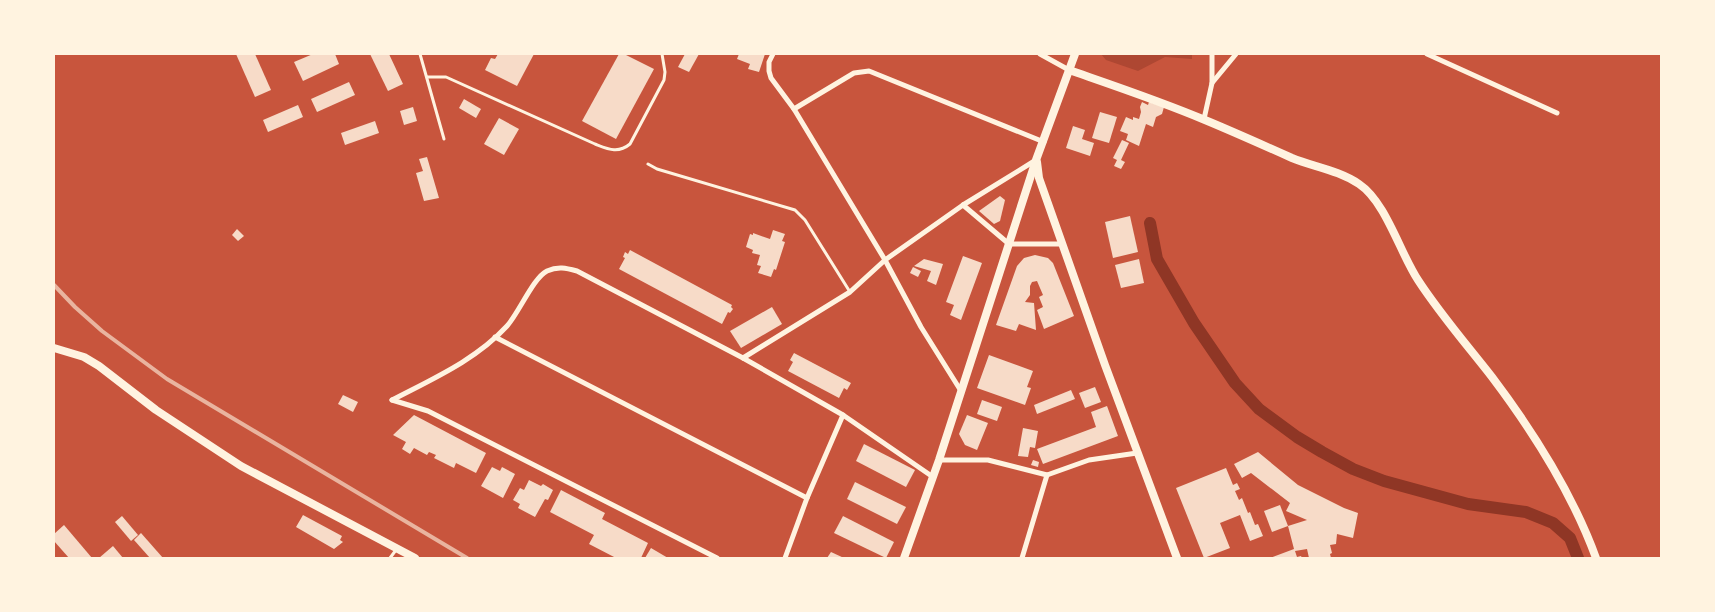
<svg xmlns="http://www.w3.org/2000/svg" width="1715" height="612" font-family="Quicksand,sans-serif">
<style>
.green{fill:#ae4732}
.lines{fill:none;stroke-linecap:round;stroke-linejoin:round}
.canal{stroke:#8f3625;stroke-width:12}
.building{fill:#f7dbc8}
.service{stroke:#fff3e0;stroke-width:3}
.minor{stroke:#fff3e0;stroke-width:5}
.tertiary{stroke:#fff3e0;stroke-width:8}
.rail{stroke:#e9b49f;stroke-width:4}
</style>
<rect width="100%" height="100%" fill="#c8553d"/>
<polygon class="green" points="1101,54 1192,54 1192,59 1165,57 1138,71 1106,60"/>
<g class="lines">
<polyline class="canal" points="1150,223 1157,259 1194,323 1235,383 1259,409 1297,437 1322,452 1353,469 1384,481 1468,504 1526,512 1553,523 1570,538 1578,558"/>
</g>
<g class="building">
<polygon points="236,54 255,54 271,90 255,97"/>
<polygon points="313,54 335,54 339,64 303,81 294,62"/>
<polygon points="370,54 389,54 403,84 388,91"/>
<polygon points="498,54 534,54 517,86 485,70 491,58 495,59"/>
<polygon points="619,54 624,54 654,69 616,139 582,121"/>
<polygon points="685,54 699,54 689,72 678,67"/>
<polygon points="739,54 765,54 759,72 748,69 750,64 737,59"/>
<polygon points="349,82 355,95 317,112 311,99"/>
<polygon points="464,99 481,109 476,118 459,108"/>
<polygon points="1142,102 1148,105 1149,102 1164,107 1162,114 1156,117 1153,127 1146,124 1139,146 1126,140 1128,134 1120,131 1126,117 1133,120 1133,117 1139,119 1141,112 1140,107"/>
<polygon points="298,105 303,117 268,132 263,120"/>
<polygon points="413,107 417,121 404,125 400,111"/>
<polygon points="1100,112 1117,117 1109,143 1092,138"/>
<polygon points="499,118 519,129 504,155 484,144"/>
<polygon points="375,121 379,133 345,145 341,133"/>
<polygon points="1073,126 1085,130 1082,139 1094,143 1090,156 1066,148"/>
<polygon points="1122,140 1129,143 1121,160 1125,162 1121,169 1114,166 1117,160 1113,158"/>
<polygon points="427,157 439,198 424,201 416,173 423,171 419,159"/>
<polygon points="1000,196 1005,200 1000,221 994,224 979,211"/>
<polygon points="1130,216 1138,252 1113,258 1105,222"/>
<polygon points="237,229 244,236 238,241 232,235"/>
<polygon points="773,230 785,234 782,241 785,242 776,270 774,269 771,277 758,273 761,266 757,265 760,255 752,253 753,250 746,247 750,234 753,235 753,233 770,239"/>
<polygon points="630,250 732,305 731,307 733,309 730,313 728,312 722,324 619,269 625,258 623,257 625,252 628,254"/>
<polygon points="1035,255 1048,258 1053,263 1074,316 1044,329 1037,310 1043,307 1039,297 1043,295 1037,281 1032,282 1030,286 1030,295 1025,302 1034,303 1036,330 1019,324 1016,331 996,325 1017,266 1024,258"/>
<polygon points="963,256 982,263 961,320 950,315 954,305 946,302"/>
<polygon points="924,259 943,264 936,285 927,281 931,271 914,266"/>
<polygon points="1139,259 1144,283 1121,288 1115,265"/>
<polygon points="913,267 921,271 918,277 910,273"/>
<polygon points="772,307 782,324 741,348 730,331"/>
<polygon points="794,353 851,383 847,390 844,388 839,398 788,371 793,362 790,360"/>
<polygon points="989,355 1033,371 1027,387 1031,388 1025,405 977,388"/>
<polygon points="1095,387 1101,402 1085,408 1079,393"/>
<polygon points="1071,390 1075,399 1037,414 1034,405"/>
<polygon points="343,395 358,402 353,412 338,404"/>
<polygon points="982,400 1002,407 997,421 977,414"/>
<polygon points="1107,406 1118,436 1043,464 1037,449 1096,427 1091,412"/>
<polygon points="414,415 486,453 476,473 456,463 454,468 434,458 436,455 429,452 427,455 414,448 410,454 402,449 406,442 393,435"/>
<polygon points="967,415 988,423 977,450 965,445 959,434"/>
<polygon points="1023,428 1038,431 1035,448 1030,447 1028,457 1018,456"/>
<polygon points="864,444 915,470 906,487 856,461"/>
<polygon points="1258,452 1298,485 1344,508 1358,513 1353,538 1337,534 1336,544 1330,545 1332,553 1330,554 1331,558 1309,558 1307,549 1295,551 1297,557 1301,556 1302,558 1270,558 1294,549 1288,526 1307,520 1286,511 1290,503 1251,473 1242,478 1234,464"/>
<polygon points="1033,460 1039,462 1038,467 1031,465"/>
<polygon points="492,467 500,471 502,467 515,474 503,498 481,486"/>
<polygon points="1226,468 1233,485 1237,483 1240,489 1235,491 1239,500 1242,498 1248,513 1250,512 1255,525 1258,524 1263,536 1250,541 1240,515 1220,523 1230,548 1204,558 1176,488"/>
<polygon points="529,480 541,486 543,484 553,490 548,500 545,499 535,517 518,508 520,504 513,500 520,488 524,490"/>
<polygon points="855,482 906,507 897,524 847,499"/>
<polygon points="561,490 605,513 602,519 648,543 641,558 616,558 589,544 594,535 550,512"/>
<polygon points="1280,505 1288,526 1272,532 1264,511"/>
<polygon points="303,515 342,536 340,540 343,542 334,549 296,527"/>
<polygon points="122,516 138,535 131,541 115,522"/>
<polygon points="843,516 894,542 886,558 834,533"/>
<polygon points="64,525 92,558 69,558 54,541 54,534"/>
<polygon points="141,533 163,558 150,558 134,540"/>
<polygon points="113,546 123,558 99,558"/>
<polygon points="651,548 668,558 645,558"/>
<polygon points="831,552 844,558 827,558"/>
</g>
<g class="lines">
<g class="service">
<polyline points="420,54 444,139"/>
<path d="M427,77H446L595,144C608,149 618,154 630,144L664,80L665,72L662,54"/>
<polyline points="648,164 657,169 795,210 805,220 850,292"/>
<polyline points="390,558 396,550"/>
</g>
<g class="minor">
<polyline points="773,54 769,62 769,71 771,78 794,109 885,260 921,327 961,391"/>
<polyline points="1040,54 1069,70"/>
<polyline points="1427,54 1557,113"/>
<polyline points="1212,83 1236,54"/>
<polyline points="794,109 854,73 869,71 1044,142"/>
<polyline points="1204,119 1212,83 1212,54"/>
<polyline points="963,205 1009,244 1061,244"/>
<polyline points="495,337 807,498"/>
<polyline points="743,358 850,292 885,260 963,205 1036,160"/>
<path d="M392,400C432,379 476,360 507,326C519,313 533,278 547,271C558,266 566,268 577,271L743,358L843,415L933,477"/>
<polyline points="392,400 428,411 717,558"/>
<polyline points="939,460 988,460 1047,475 1089,460 1137,453"/>
<polyline points="785,558 807,498 843,415"/>
<polyline points="1022,558 1047,475"/>
</g>
<g class="tertiary">
<path d="M1069,70C1115,86 1160,101 1205,120C1234,132 1263,145 1292,158C1314,167 1338,170 1359,184C1386,202 1400,253 1418,280C1440,314 1467,345 1492,377C1532,430 1573,495 1596,558"/>
<polyline points="1037,162 1039,178 1105,365 1177,558"/>
<polyline points="54,348 84,357 99,366 156,410 241,466 415,558"/>
<polyline points="904,558 939,460 1036,160 1075,54"/>
</g>
<polyline class="rail" points="54,285 75,307 102,331 167,379 467,558"/>
</g>
<rect width="1715" height="612" fill="none" stroke="#fff3e0" stroke-width="110"/>
</svg>
